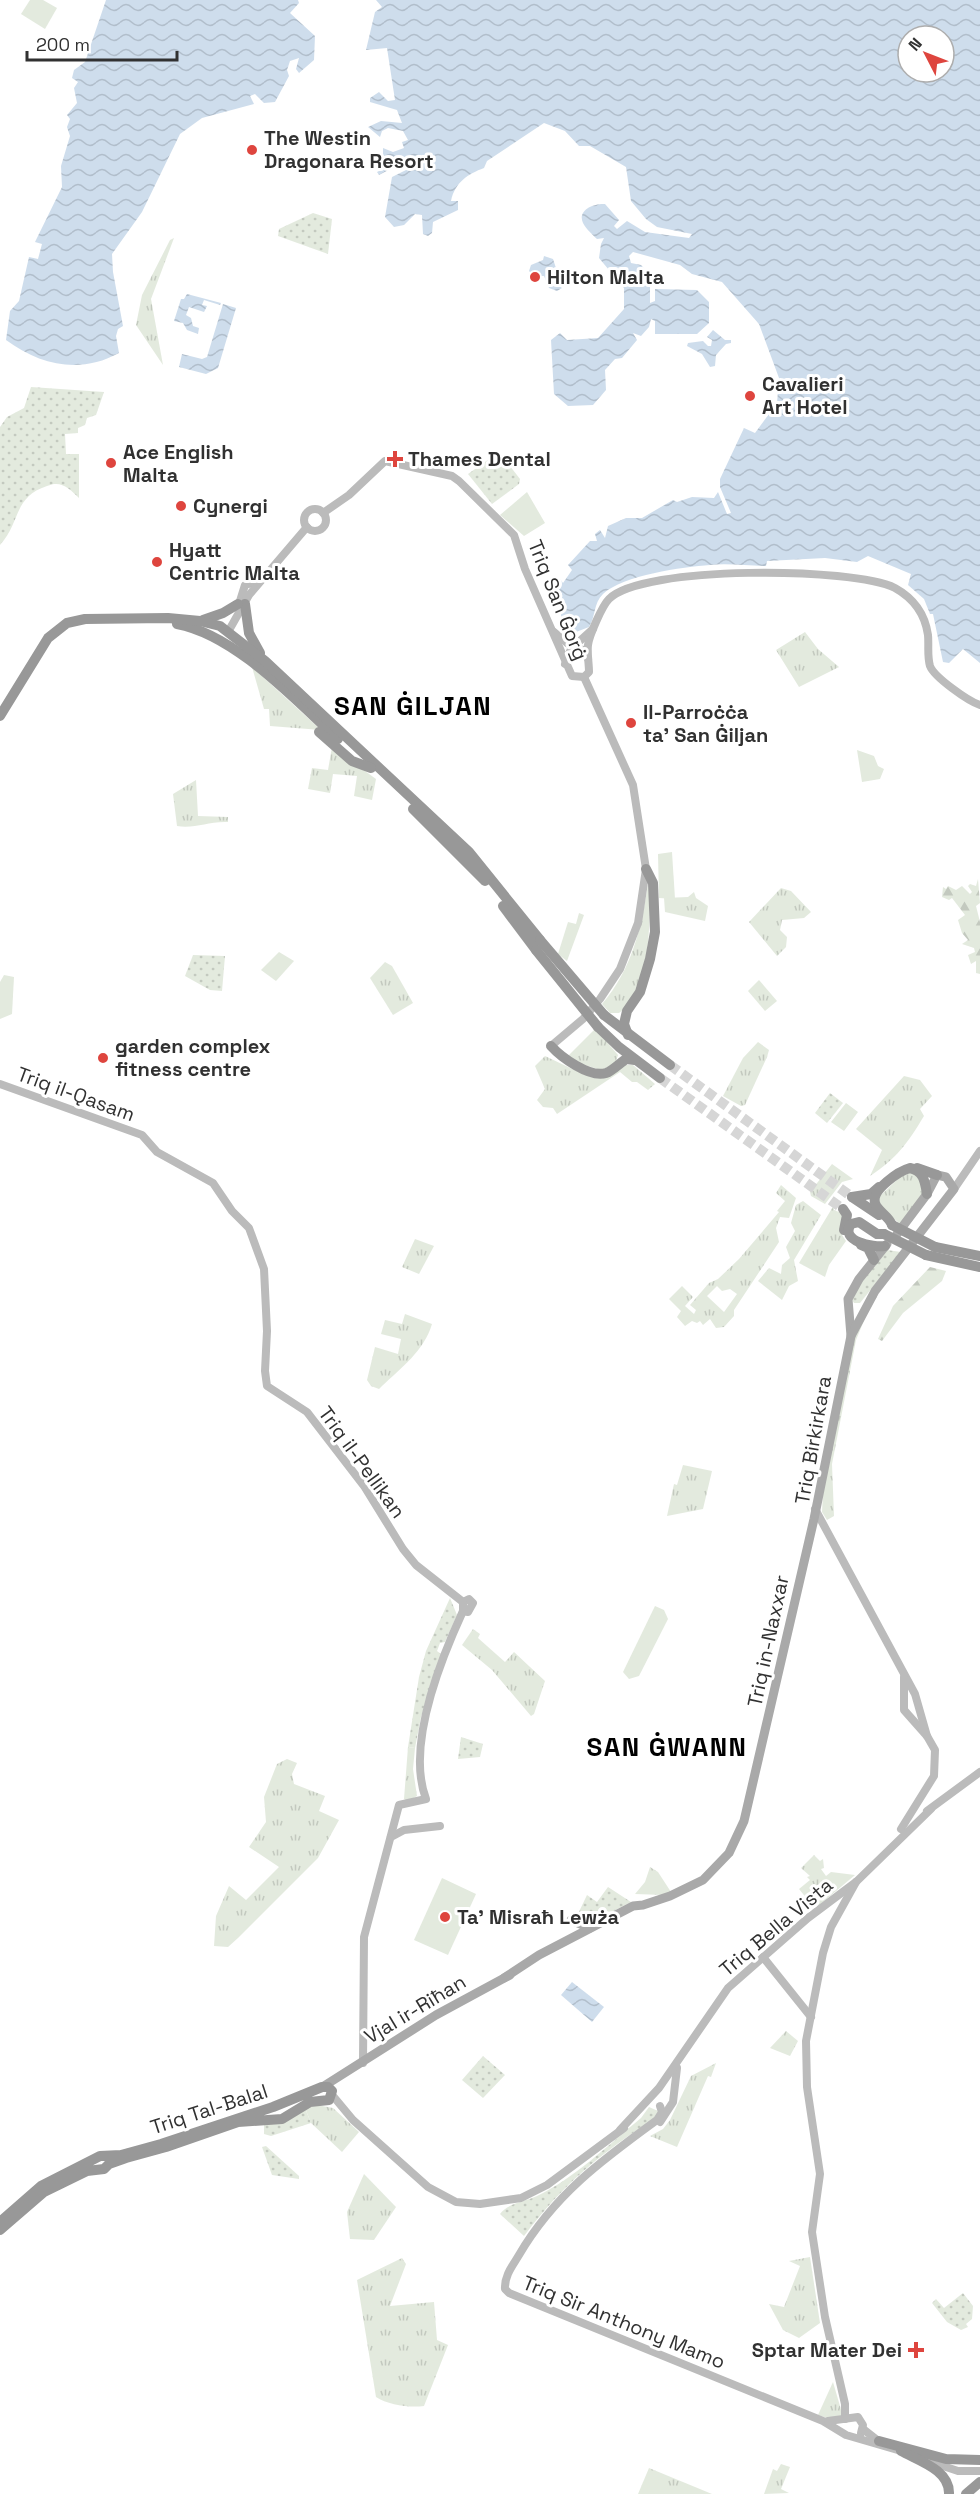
<svg xmlns="http://www.w3.org/2000/svg" width="980" height="2494" font-family="'Space Grotesk',sans-serif">
<style>
.grass{fill:url(#grass-tufts);fill-rule:evenodd}
.forest{fill:url(#forest-firs)}
.park{fill:url(#park-dots)}
.garden{fill:#e3eade}
.water{fill:url(#water-waves);fill-rule:evenodd}
.lines{fill:none;stroke-linecap:round;stroke-linejoin:round}
.highway-tunnel{stroke:#d6d6d6;stroke-width:10;stroke-dasharray:10 5;stroke-linecap:butt}
.secondary{stroke:#bbb;stroke-width:8}
.primary{stroke:#a9a9a9;stroke-width:9}
.highway{stroke:#989898;stroke-width:10}
.highway-bridge{stroke:#989898;stroke-width:10}
.poi-dot{fill:#de453e;stroke:#fff;stroke-width:2}
.labels{text-anchor:middle;dominant-baseline:central;stroke-width:6;stroke-linejoin:round;paint-order:stroke}
.poi-label{font-size:20px;font-weight:bold;fill:#313131;stroke:#fff;text-anchor:start}
.street-label{font-size:20px;fill:#313131;stroke:#fff}
.district-label{font-size:26px;font-weight:bold;letter-spacing:1.5px;fill:#000;stroke:#fff}
</style>
<defs>
<pattern id="grass-tufts" width="24" height="20" patternUnits="userSpaceOnUse" patternTransform="scale(1.5)"><rect width="24" height="20" fill="#e3eade"/><path d="M3 7l-1-3M5 7V3M7 7l1-3M15 17l-1-3M17 17v-4M19 17l1-3" fill="none" stroke="#c3c9bf"/></pattern>
<pattern id="forest-firs" width="22" height="20" patternUnits="userSpaceOnUse" patternTransform="scale(1.5)"><rect width="22" height="20" fill="#e3eade"/><path d="M5 1l3.5 6h-7zM16 11l3.5 6h-7z" fill="#c3c9bf"/></pattern>
<pattern id="park-dots" width="8" height="8" patternUnits="userSpaceOnUse" patternTransform="scale(1.5)"><rect width="8" height="8" fill="#e3eade"/><path d="M2 2h.1M6 6h.1" fill="none" stroke="#c3c9bf" stroke-width="1.8" stroke-linecap="round"/></pattern>
<pattern id="water-waves" width="16" height="10" patternUnits="userSpaceOnUse" patternTransform="scale(1.5)"><rect width="16" height="10" fill="#ceddec"/><path d="M0 5q4-4 8 0t8 0" fill="none" stroke="#b1becb"/></pattern>
</defs>
<rect width="100%" height="100%" fill="#fff"/>
<g class="grass">
<polygon points="174,238 151,299 163,365 136,325 142,295 170,240"/>
<polygon points="805,632 818,649 839,667 799,687 776,650"/>
<polygon points="252,667 321,730 270,726 269,709 264,709"/>
<polygon points="332,747 376,779 372,800 354,796 357,776 333,774 330,793 308,789 312,768 328,770"/>
<path d="M196,780L198,816L228,817V822C208,821 195,829 177,826L173,794Z"/>
<path d="M648,884C652,918 650,992 619,1013H610L602,1004C632,969 641,929 648,884Z"/>
<polygon points="781,888 791,891 811,912 804,918 782,920 780,930 787,937 786,947 777,956 749,922"/>
<polygon points="694,892 696,898 708,906 705,921 665,912 664,898 688,897"/>
<polygon points="385,962 392,966 413,1003 393,1015 370,978"/>
<polygon points="759,980 777,1001 765,1011 748,991"/>
<polygon points="594,1030 600,1034 618,1055 615,1064 601,1070 565,1059"/>
<polygon points="758,1042 769,1050 767,1057 745,1105 741,1106 723,1096 743,1058"/>
<polygon points="545,1056 585,1075 625,1065 633,1065 655,1084 648,1090 637,1082 632,1082 620,1072 557,1114 553,1108 543,1107 537,1100 545,1089 535,1066"/>
<path d="M904,1076L920,1080L932,1096L920,1109L924,1116C907,1144 897,1158 870,1176L882,1150L856,1129Z"/>
<polygon points="832,1164 853,1179 842,1182 825,1204 811,1196 810,1192"/>
<polygon points="913,1172 923,1179 922,1195 901,1225 879,1205 878,1198 902,1175"/>
<path d="M781,1185L796,1198L789,1218L780,1217L776,1228L779,1242L734,1310V1316L724,1327L716,1328L710,1319L703,1325L700,1321L697,1323L692,1321L685,1326L677,1317L681,1311L669,1299L682,1286L693,1297L685,1306L694,1314L696,1310L690,1305L709,1283L718,1279L739,1259L779,1212L777,1211L785,1201L776,1193ZM717,1286L722,1291L730,1289L737,1294L724,1312L707,1296Z"/>
<polygon points="803,1201 821,1215 794,1260 798,1281 789,1286 782,1300 758,1281 769,1268 781,1274 782,1265 790,1258 786,1247 795,1231 791,1223 796,1205"/>
<polygon points="834,1205 834,1210 846,1215 842,1235 846,1241 829,1265 825,1277 799,1263"/>
<polygon points="415,1239 434,1246 419,1274 402,1267"/>
<polygon points="874,1295 877,1297 870,1306 856,1340 832,1464 834,1516 827,1520 822,1512 823,1492 853,1340"/>
<path d="M405,1314L432,1324C424,1351 401,1368 382,1386L379,1389L371,1386L367,1380L375,1347L398,1354L401,1339L381,1334L385,1320L402,1324Z"/>
<polygon points="683,1465 712,1471 703,1509 667,1516 674,1484 677,1485"/>
<polygon points="473,1629 480,1634 478,1638 505,1662 514,1652 545,1681 534,1714 531,1716 492,1670 462,1645"/>
<polygon points="408,1747 415,1748 413,1769 417,1796 408,1801 404,1799"/>
<polygon points="287,1759 297,1763 292,1774 294,1784 325,1796 319,1811 339,1820 318,1858 238,1938 228,1947 214,1946 216,1916 229,1886 246,1900 279,1867 249,1847 266,1822 264,1797 277,1764"/>
<polygon points="814,1855 820,1861 823,1859 824,1868 821,1869 826,1876 831,1872 855,1875 816,1908 818,1900 810,1896 807,1899 799,1889 810,1880 807,1877 810,1876 801,1868"/>
<polygon points="650,1867 658,1872 671,1892 664,1895 635,1894 645,1882"/>
<polygon points="786,2031 798,2041 790,2056 770,2048"/>
<polygon points="716,2063 711,2077 708,2076 677,2147 650,2136 663,2129 670,2120 691,2076"/>
<polygon points="317,2105 333,2108 359,2132 342,2152 311,2123 305,2108"/>
<polygon points="364,2174 396,2207 374,2240 350,2239 347,2212"/>
<polygon points="810,2257 820,2323 799,2338 783,2330 769,2304 784,2307 800,2266 789,2261"/>
<path d="M402,2258L406,2264L390,2306L434,2302L437,2340L448,2345L424,2406C410,2408 388,2405 376,2397L357,2280Z"/>
<polygon points="833,2382 842,2413 840,2418 833,2420 818,2415"/>
<polygon points="781,2464 790,2467 781,2489 789,2493 764,2494 773,2469 777,2471"/>
<polygon points="649,2468 712,2494 638,2494"/>
</g>
<g class="forest">
<polygon points="978,879 980,903 976,906 980,922 980,974 976,973 976,961 971,964 968,955 975,952 974,948 962,944 968,940 962,933 958,920 965,915 952,898 949,900 942,897 943,887 946,889 948,886 956,890 962,886 970,894 972,892 968,886 970,884 976,886"/>
<polygon points="930,1267 946,1271 942,1281 903,1313 882,1341 878,1339 893,1306"/>
</g>
<g class="park">
<polygon points="313,213 332,219 328,254 278,236 279,229"/>
<path d="M31,387L104,392L96,415L87,418L85,425L78,428V433L65,434L66,454H79V498C69,488 61,480 47,486C13,497 21,522 0,545V427L7,417L24,408Z"/>
<polygon points="499,452 520,479 519,484 492,504 468,474"/>
<polygon points="193,955 225,956 222,991 210,990 185,976"/>
<polygon points="830,1093 843,1103 827,1123 815,1113"/>
<polygon points="887,1250 901,1252 860,1303 854,1303 852,1300 862,1279"/>
<polygon points="450,1598 457,1615 445,1642 440,1643 437,1651 441,1654 421,1717 415,1748 408,1747 419,1677 426,1651"/>
<polygon points="461,1737 483,1744 480,1757 458,1759"/>
<polygon points="608,1887 631,1902 590,1923 576,1918 587,1895 597,1902"/>
<polygon points="483,2056 505,2075 483,2098 462,2080"/>
<path d="M649,2107L658,2111L657,2117C601,2153 564,2183 524,2236L500,2214C508,2203 524,2202 537,2196C575,2178 608,2145 641,2118Z"/>
<polygon points="305,2108 311,2123 271,2136 264,2134 264,2125"/>
<polygon points="266,2146 299,2176 299,2179 272,2175 262,2147"/>
<polygon points="963,2293 973,2306 972,2319 966,2324 968,2327 961,2330 947,2322 932,2303 936,2299 944,2308"/>
</g>
<g class="garden">
<polygon points="30,0 43,0 57,8 45,29 21,14"/>
<polygon points="527,492 545,523 524,536 500,515"/>
<polygon points="857,750 874,756 878,766 884,769 880,779 862,782"/>
<polygon points="672,852 675,899 659,898 658,854"/>
<polygon points="579,913 584,915 567,961 558,954 568,922 576,924"/>
<polygon points="279,952 294,961 276,981 261,970"/>
<polygon points="4,975 14,977 12,1014 0,1019 0,982"/>
<polygon points="846,1103 858,1112 844,1131 831,1122"/>
<polygon points="655,1606 664,1610 668,1619 639,1676 629,1679 623,1672"/>
<polygon points="442,1878 476,1894 448,1955 414,1940"/>
</g>
<g class="water">
<path d="M106,0H298L299,3L290,13L315,36L314,60L299,73L296,69L299,58L290,61L287,70L289,76L275,102L264,103L255,94L250,96L254,104L202,118L180,134L142,212L112,254L113,272L123,326L118,329L116,336L119,353C81,374 41,366 6,340L10,311L19,301L29,257L38,259L42,244L35,242L62,187L61,166L70,136L67,127L70,119L67,115L77,103L74,88L78,82L72,78L74,70L85,62Z"/>
<path d="M376,0H980V663L963,649L949,663L943,662L933,614H930L924,599L908,585L911,574L868,556L857,562L825,558L767,561L766,566C748,566 728,563 710,565C683,567 623,575 603,594C593,604 596,616 589,627L576,632C555,628 562,606 562,593L555,592L556,589L560,588L556,582L560,579L563,583L572,570L568,565L590,541H597L595,534L600,530L605,538L608,526L626,518H642L673,500L677,502L692,497L714,498L718,492L727,514L731,513L720,487V479L744,428L755,433L777,403L779,378L759,324L722,282L692,274L680,265L633,252L629,256L631,263L641,265L650,275V303L655,301V289L697,290L709,302V323L697,334H655V321L651,319L649,327L641,336L633,333L637,340L622,358L615,359L605,370L606,390L593,405L568,406L554,394L551,340L560,333L567,340L598,338L624,309V288L599,258L601,244L604,238L597,239C593,235 586,229 583,223C577,210 594,203 605,204L619,220L614,226L617,229L627,221L645,232L689,238L692,234L657,227L646,219L631,201L626,167L590,146H579L565,131L544,123L487,161L484,168C468,174 455,182 451,201H458V210L433,222L432,233L428,236L423,234L422,215L415,214L404,225L394,227L385,217L392,177L406,170L409,164L398,165L379,175L377,172L383,169V148L393,152L404,148L402,142L408,140L403,131L388,128L382,131L380,137L368,127L381,121L402,123L397,110L370,102V98L379,92L388,101L395,100L387,48L366,50L375,12L382,7ZM908,36H944V72H908Z"/>
<polygon points="544,256 553,259 556,268 562,272 558,277 558,285 562,288 557,291 549,288 544,276 534,276 529,271 531,265 543,260"/>
<polygon points="187,294 221,303 220,305 204,300 202,305 207,306 204,312 189,307 186,315 191,318 193,326 199,328 198,334 187,330 183,323 174,321 181,299 184,299"/>
<polygon points="223,304 236,308 218,368 206,374 179,367 182,354 202,359 207,357"/>
<polygon points="713,330 725,340 731,340 731,343 726,344 716,355 715,366 710,367 702,354 687,346 688,343 703,341 708,346 711,346 712,340 707,337"/>
<polygon points="572,1982 604,2007 592,2022 561,1995"/>
</g>
<g class="lines">
<g class="highway-tunnel">
<polyline points="670,1065 852,1197"/>
<polyline points="660,1078 843,1209"/>
</g>
<g class="secondary">
<circle cx="315" cy="520" r="11"/>
<polyline points="323,513 349,495 385,461 452,476 459,481 514,535 525,569 572,676 584,677"/>
<polyline points="240,601 245,585 260,581"/>
<polyline points="228,632 249,595 307,527"/>
<polyline points="554,632 567,643 585,651 588,659"/>
<polyline points="565,664 571,649 593,629"/>
<path d="M584,677L589,672C589,664 587,653 588,645C589,636 602,606 609,599C642,565 853,567 895,588C913,598 925,614 928,635C929,645 927,656 930,666C934,677 968,701 980,705"/>
<polyline points="551,1046 583,1019 600,999 620,969 638,923 646,869 633,785 584,677"/>
<polyline points="0,1084 142,1135 157,1152 213,1183 232,1211 249,1228 264,1269 267,1331 265,1371 267,1386 307,1412 364,1486 403,1549 416,1565 463,1602"/>
<polyline points="954,1189 980,1151"/>
<polyline points="815,1509 915,1694 927,1736 935,1750 934,1776 901,1829"/>
<polyline points="463,1611 468,1612 473,1603 469,1599 463,1602"/>
<polyline points="904,1677 904,1710 927,1736"/>
<polyline points="927,1811 980,1772"/>
<polyline points="391,1837 404,1830 440,1826"/>
<polyline points="763,1957 811,2017"/>
<path d="M363,2063L364,1937L399,1805L426,1799C406,1746 440,1661 463,1611V1602"/>
<polyline points="333,2096 353,2120 428,2187 456,2202 480,2204 521,2198 547,2185 624,2128"/>
<path d="M660,2106L662,2112L657,2120C602,2160 554,2195 519,2255C513,2265 504,2276 505,2289L509,2293L823,2421L846,2435L901,2451"/>
<polyline points="660,2122 673,2102 677,2068"/>
<polyline points="620,2130 659,2088 728,1988 808,1918 856,1882 931,1809"/>
<polyline points="845,2419 845,2404 825,2317 812,2232 820,2174 807,2087 806,2041 823,1953 831,1927 856,1882"/>
<polyline points="828,2421 858,2417 863,2425 861,2433"/>
<polyline points="863,2429 877,2440"/>
<polyline points="925,2460 958,2471 980,2471"/>
</g>
<g class="primary">
<polyline points="851,1336 848,1299 859,1279 887,1244"/>
<polyline points="571,1920 590,1928"/>
<polyline points="504,1978 539,1955 633,1906 643,1905 670,1896 703,1880 729,1853 744,1821 814,1519 851,1336 875,1291 954,1189 946,1177 937,1175 927,1194 897,1234"/>
<polyline points="324,2086 436,2015 510,1975"/>
</g>
<g class="highway">
<polyline points="245,604 249,633 260,653"/>
<polyline points="203,620 223,613 238,604"/>
<path d="M177,624C236,635 295,700 338,739"/>
<polyline points="0,716 48,638 67,623 85,619 168,618 200,621 220,626 265,661 469,852 540,940"/>
<polyline points="319,732 352,761 371,768"/>
<polyline points="413,809 485,881"/>
<polyline points="503,906 536,950"/>
<polyline points="604,1015 670,1065"/>
<polyline points="598,1027 619,1047 660,1078"/>
<polyline points="628,1035 624,1024 627,1011 640,992 650,959 655,932 653,883 646,869"/>
<path d="M551,1046C561,1057 589,1078 606,1073C612,1071 620,1063 626,1059L635,1060"/>
<polyline points="917,1168 937,1175"/>
<polyline points="852,1197 871,1194 879,1187"/>
<polyline points="852,1197 879,1215"/>
<polyline points="843,1209 847,1215 844,1230"/>
<path d="M892,1225C889,1216 877,1211 875,1203C871,1190 899,1171 910,1168C924,1171 925,1182 927,1194"/>
<path d="M884,1234H877L859,1222L851,1224C839,1241 873,1248 885,1246"/>
<polyline points="861,1245 868,1248 874,1260"/>
<polyline points="935,1247 980,1256"/>
<polyline points="926,1255 980,1267"/>
<polyline points="0,2222 41,2186 100,2156 121,2155 161,2144 273,2107 322,2087 328,2087 332,2091 329,2100 310,2102 282,2119 238,2122 166,2147 126,2158 109,2164 104,2169 87,2171 44,2192 0,2230"/>
<polyline points="879,2441 946,2459 980,2460"/>
<path d="M901,2451C919,2461 950,2470 949,2494"/>
<polyline points="966,2494 980,2482"/>
</g>
<g class="highway-bridge">
<polyline points="540,940 604,1015"/>
<polyline points="536,950 598,1027"/>
<polyline points="892,1225 935,1247"/>
<polyline points="884,1234 926,1255"/>
</g>
</g>
<g class="poi-dot">
<circle cx="252" cy="150" r="6"/>
<circle cx="535" cy="277" r="6"/>
<circle cx="750" cy="396" r="6"/>
<path d="M392 450h6v6h6v6h-6v6h-6v-6h-6v-6h6z"/>
<circle cx="111" cy="463" r="6"/>
<circle cx="181" cy="506" r="6"/>
<circle cx="157" cy="562" r="6"/>
<circle cx="631" cy="723" r="6"/>
<circle cx="103" cy="1058" r="6"/>
<circle cx="445" cy="1917" r="6"/>
<path d="M913 2341h6v6h6v6h-6v6h-6v-6h-6v-6h6z"/>
</g>
<g class="labels">
<g class="poi-label">
<text x="264" y="138">The Westin<tspan x="264" dy="23">Dragonara Resort</tspan></text>
<text x="547" y="277">Hilton Malta</text>
<text x="762" y="384">Cavalieri<tspan x="762" dy="23">Art Hotel</tspan></text>
<text x="123" y="452">Ace English<tspan x="123" dy="23">Malta</tspan></text>
<text x="408" y="459">Thames Dental</text>
<text x="193" y="506">Cynergi</text>
<text x="169" y="550">Hyatt<tspan x="169" dy="23">Centric Malta</tspan></text>
<text x="643" y="712">Il-Parroċċa<tspan x="643" dy="23">ta' San Ġiljan</tspan></text>
<text x="115" y="1046">garden complex<tspan x="115" dy="23">fitness centre</tspan></text>
<text x="457" y="1917">Ta' Misraħ Lewża</text>
<text x="902" y="2350" text-anchor="end">Sptar Mater Dei</text>
</g>
<g class="street-label">
<text transform="translate(558 600) rotate(68)">Triq San Ġorġ</text>
<text transform="translate(76 1094) rotate(20)">Triq il-Qasam</text>
<text transform="translate(813 1440) rotate(-80)">Triq Birkirkara</text>
<text transform="translate(362 1462) rotate(54)">Triq il-Pellikan</text>
<text transform="translate(768 1641) rotate(-78)">Triq in-Naxxar</text>
<text transform="translate(776 1927) rotate(-40)">Triq Bella Vista</text>
<text transform="translate(415 2009) rotate(-31)">Vjal ir-Riħan</text>
<text transform="translate(209 2109) rotate(-18)">Triq Tal-Balal</text>
<text transform="translate(624 2322) rotate(22)">Triq Sir Anthony Mamo</text>
</g>
<g class="district-label">
<text x="413" y="706">SAN ĠILJAN</text>
<text x="667" y="1747">SAN ĠWANN</text>
</g>
</g>
<g transform="translate(926 54) rotate(312)"><circle r="28" fill="#ffffff" stroke="#adadad" stroke-width="1.5"/>
<path d="M0-4.5L10 22L0 15L-10 22Z" fill="#de453e"/>
<text y="-9" font-size="16" font-weight="bold" text-anchor="middle" fill="#313131">N</text>
</g>
<path d="M27 51v9h150v-9" fill="none" stroke="#313131" stroke-width="3"/>
<text x="36" y="51" font-size="18" fill="#313131" stroke="#ffffff" stroke-width="4.5" paint-order="stroke">200 m</text>
</svg>
